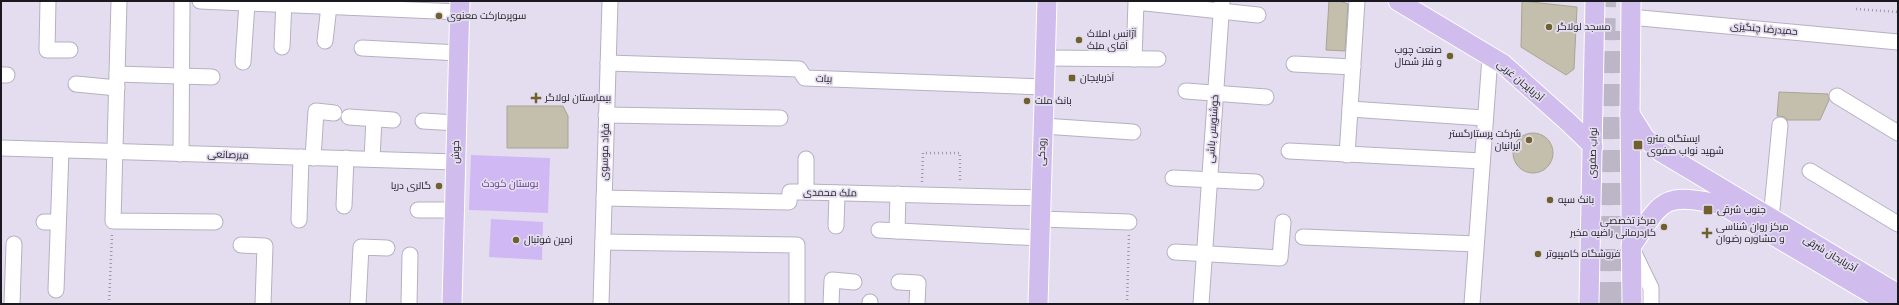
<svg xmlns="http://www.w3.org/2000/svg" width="1899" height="305" font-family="'Fira Sans',Cairo,sans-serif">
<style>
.green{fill:#d0b8f4}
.building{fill:#c4bfac;stroke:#aaa492}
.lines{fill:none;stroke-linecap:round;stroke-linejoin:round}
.highway-tunnel{stroke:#bcb6c6;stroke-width:22;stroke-dasharray:22 11;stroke-linecap:butt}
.minor-casing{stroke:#b6b0c2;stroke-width:17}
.major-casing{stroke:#fff;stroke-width:21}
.path{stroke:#9d98a7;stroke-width:2.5;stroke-dasharray:1 3;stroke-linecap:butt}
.minor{stroke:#fff;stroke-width:15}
.major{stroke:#d0bced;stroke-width:19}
.poi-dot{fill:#6f602d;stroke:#e4ddf0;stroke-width:1.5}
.labels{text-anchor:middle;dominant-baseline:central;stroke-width:3.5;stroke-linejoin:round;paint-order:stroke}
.poi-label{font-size:10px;fill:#1b1920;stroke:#e4ddf0;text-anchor:start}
.street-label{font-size:10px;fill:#1b1920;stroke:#e4ddf0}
.park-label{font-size:10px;fill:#613b8d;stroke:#e4ddf0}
</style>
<rect width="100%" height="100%" fill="#e4ddf0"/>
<g class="green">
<polygon points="471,155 550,158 548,213 469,210"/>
<polygon points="491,219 543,222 542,260 489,257"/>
</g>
<g class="building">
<polygon points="1329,1 1340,1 1348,4 1345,51 1326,50"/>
<polygon points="1522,1 1577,7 1574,69 1566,75 1521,47"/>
<polygon points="1779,92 1828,94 1829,100 1820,120 1787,120 1785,117 1777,116"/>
<polygon points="507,106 563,106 568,116 568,148 507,148"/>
<circle cx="1533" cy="153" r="20"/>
</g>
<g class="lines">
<g class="highway-tunnel">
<polyline points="1599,304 1605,1"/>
<polyline points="1617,304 1619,31"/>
</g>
<defs>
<g id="minor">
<polyline points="48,1 47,50 70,50"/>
<polyline points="119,1 113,221 215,222"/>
<polyline points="200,1 460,12"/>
<polyline points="1630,17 1898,42"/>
<polyline points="325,41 329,6"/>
<polyline points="282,47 284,1"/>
<polyline points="362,48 459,53"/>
<polyline points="1045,58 1158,59"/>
<polyline points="1134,59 1136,2 1258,15"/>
<polyline points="243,62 247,3"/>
<polyline points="608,63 799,69 805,78 1044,87"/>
<polyline points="1294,64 1353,67"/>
<polyline points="117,74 212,77"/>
<polyline points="1,75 7,75"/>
<polyline points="76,84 117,88"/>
<polyline points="1186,91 1266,97"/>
<polyline points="1837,96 1898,133"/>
<polyline points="1350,109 1484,118"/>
<polyline points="606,115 780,118"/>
<polyline points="349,117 393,120"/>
<polyline points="423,121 457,123"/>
<polyline points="1043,126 1133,132"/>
<polyline points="1,148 456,162"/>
<polyline points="1289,151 1482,161"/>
<polyline points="181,154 182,1"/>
<polyline points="1347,155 1357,1"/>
<polyline points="313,158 316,111 334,113"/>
<polyline points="372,159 374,119"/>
<polyline points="1810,171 1898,224"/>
<polyline points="1173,178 1256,182"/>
<polyline points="806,192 806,159"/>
<polyline points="604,198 789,202 790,192 806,192 1041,198"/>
<polyline points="344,206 346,158"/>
<polyline points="418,210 454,210"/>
<polyline points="1041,219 1129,222"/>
<polyline points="1771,219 1780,125"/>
<polyline points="299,220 301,157"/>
<polyline points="44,222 58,222"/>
<polyline points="836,226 837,193"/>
<polyline points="879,230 1040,238"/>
<polyline points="897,231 898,194"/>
<polyline points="1303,237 1476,244"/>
<polyline points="603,242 797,245 797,304"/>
<polyline points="241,245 265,246 263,304"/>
<polyline points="1632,249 1651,288 1651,304"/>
<polyline points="1175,252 1280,258 1283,222"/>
<polyline points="899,282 918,283 917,304"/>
<polyline points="56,290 61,150"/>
<polyline points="12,304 14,244"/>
<polyline points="358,304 361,247 387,248"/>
<polyline points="409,304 410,255"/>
<polyline points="601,304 610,1"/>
<polyline points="831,304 832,280 854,282"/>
<polyline points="870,304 870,302"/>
<polyline points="1201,304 1222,1"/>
<polyline points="1472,304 1490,57"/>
</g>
<g id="major">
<polyline points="1398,1 1503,64 1567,121 1593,146"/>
<polyline points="1631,1 1630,114 1632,304"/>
<polyline points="1630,114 1645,138 1661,152 1898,294"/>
<path d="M1631,247C1663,199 1662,192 1722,205L1889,304"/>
<polyline points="452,304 460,1"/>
<polyline points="1038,304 1047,1"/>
<polyline points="1589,304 1595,1"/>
</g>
</defs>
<use href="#minor" class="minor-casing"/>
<use href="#major" class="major-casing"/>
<g class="path">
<polyline points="1856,9 1898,12"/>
<polyline points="922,182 923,153 960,153 960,182"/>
<polyline points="109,304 112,235"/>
<polyline points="1127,304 1129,235"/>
</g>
<use href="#minor" class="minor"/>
<use href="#major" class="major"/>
</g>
<g class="poi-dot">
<circle cx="439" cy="16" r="4"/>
<circle cx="1549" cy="27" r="4"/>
<circle cx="1079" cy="40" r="4"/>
<circle cx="1450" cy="56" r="4"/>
<rect x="1068" y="74" width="8" height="8" rx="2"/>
<path d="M534 92h4v4h4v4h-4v4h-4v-4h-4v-4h4z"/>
<circle cx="1027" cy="101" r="4"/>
<circle cx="1529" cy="140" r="4"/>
<rect x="1633" y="140" width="10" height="10" rx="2"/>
<circle cx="439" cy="186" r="4"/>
<circle cx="1550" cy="200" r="4"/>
<rect x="1703" y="205" width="10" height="10" rx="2"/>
<circle cx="1664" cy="227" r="4"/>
<path d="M1705 227h4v4h4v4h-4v4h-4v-4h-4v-4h4z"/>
<circle cx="516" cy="240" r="4"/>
<circle cx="1538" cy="254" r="4"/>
</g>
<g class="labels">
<g class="poi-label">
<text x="447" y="16">سوپرمارکت معنوی</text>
<text x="1557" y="27">مسجد لولاگر</text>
<text x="1087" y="34">آژانس املاک<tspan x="1087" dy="12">آقای ملِک</tspan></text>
<text x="1442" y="50" text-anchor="end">صنعت چوب<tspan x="1442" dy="12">و فلز شمال</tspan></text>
<text x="1080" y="78">آذربایجان</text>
<text x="545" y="98">بیمارستان لولاگر</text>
<text x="1035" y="101">بانک ملت</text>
<text x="1521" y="134" text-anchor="end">شرکت پرستارگستر<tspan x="1521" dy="12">ایرانیان</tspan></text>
<text x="1647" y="139">ایستگاه مترو<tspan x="1647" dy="12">شهید نواب صفوی</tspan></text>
<text x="431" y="186" text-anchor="end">گالری دریا</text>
<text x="1558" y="200">بانک سپه</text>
<text x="1717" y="210">جنوب شرقی</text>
<text x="1656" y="221" text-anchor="end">مرکز تخصصی<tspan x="1656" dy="12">کاردرمانی راضیه مخبر</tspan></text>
<text x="1716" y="227">مرکز روان شناسی<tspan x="1716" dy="12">و مشاوره رضوان</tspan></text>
<text x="524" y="240">زمین فوتبال</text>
<text x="1546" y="254">فروشگاه کامپیوتر</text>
</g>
<g class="street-label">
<text transform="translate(1764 29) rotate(5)">حمیدرضا چنگیزی</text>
<text transform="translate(824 79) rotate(2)">بیات</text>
<text transform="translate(1520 81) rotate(40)">آذربایجان غربی</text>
<text transform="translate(1213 129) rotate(-86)">خوشنویس باشی</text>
<text transform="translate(456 152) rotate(-89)">خوش</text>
<text transform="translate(605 152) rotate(-88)">فؤاد موسوی</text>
<text transform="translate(1042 152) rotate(-88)">رودکی</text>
<text transform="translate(1593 153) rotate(-88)">نواب صفوی</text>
<text transform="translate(228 155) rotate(2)">میرصانعی</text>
<text transform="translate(830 193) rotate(1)">ملک محمدی</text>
<text transform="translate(1830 254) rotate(31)">آذربایجان شرقی</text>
</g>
<g class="park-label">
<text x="510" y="184">بوستان کودک</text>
</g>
</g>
<rect width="1899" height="305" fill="none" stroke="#1b1920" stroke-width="4"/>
</svg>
